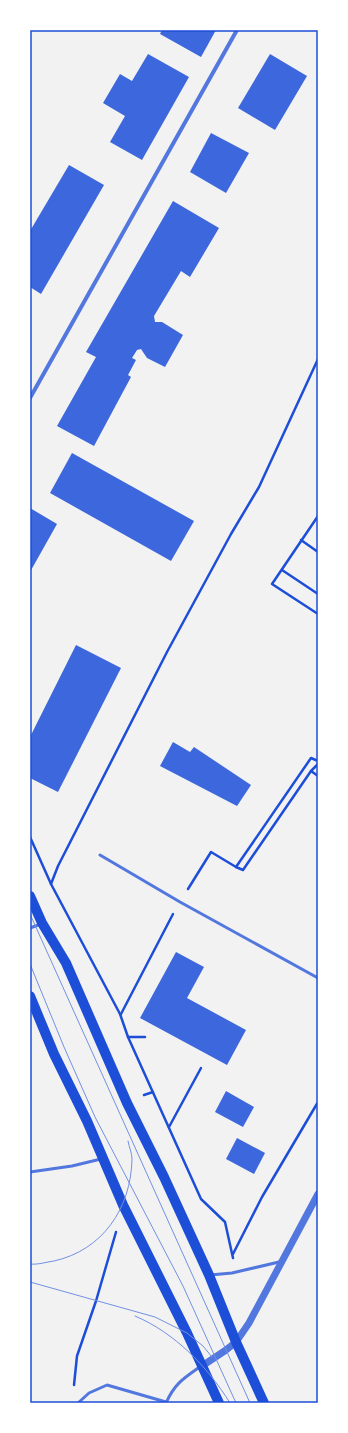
<svg xmlns="http://www.w3.org/2000/svg" width="348" height="1433" font-family="'PT Sans',sans-serif">
<style>
.building{fill:#3d67dc}
.lines{fill:none;stroke-linecap:round;stroke-linejoin:round}
.path{stroke:#1d4ed8;stroke-width:2.5}
.service{stroke:#5277de;stroke-width:3}
.minor{stroke:#5277de;stroke-width:4}
.tertiary{stroke:#5277de;stroke-width:7}
.primary{stroke:#1d4ed8;stroke-width:10}
.tram{stroke:#7290e2;stroke-width:1}
.neatline{fill:none;stroke:#1d4ed8;stroke-width:1.5}
</style>
<rect width="100%" height="100%" fill="#f2f2f2"/>
<g class="building">
<polygon points="162,30 216,30 201,57 160,34"/>
<polygon points="148,54 189,77 142,160 110,142 125,116 103,103 120,74 132,81"/>
<polygon points="270,54 307,76 275,130 238,108"/>
<polygon points="211,133 249,153 226,193 190,172"/>
<polygon points="69,165 104,185 41,294 30,287 30,231"/>
<polygon points="173,201 219,228 190,277 181,271 154,316 155,322 162,322 183,335 165,367 147,358 141,349 137,350 132,358 136,360 128,375 131,377 94,446 57,426 96,357 86,352"/>
<polygon points="72,453 194,521 171,561 50,493"/>
<polygon points="30,508 57,524 30,572"/>
<polygon points="76,645 121,668 58,792 30,778 30,737"/>
<polygon points="173,742 190,752 194,747 251,785 237,806 160,766"/>
<polygon points="176,952 204,967 187,998 246,1030 227,1065 140,1018"/>
<polygon points="226,1091 254,1107 243,1127 215,1112"/>
<polygon points="237,1138 265,1153 254,1174 226,1159"/>
</g>
<g class="lines">
<g class="path">
<polyline points="318,516 272,584 318,614"/>
<polyline points="301,540 318,552"/>
<polyline points="282,570 318,594"/>
<polyline points="311,771 318,776"/>
<polyline points="30,837 51,884 120,1014 128,1037 201,1199 225,1222 233,1258"/>
<polyline points="236,867 243,870 311,771 318,764"/>
<polyline points="51,884 58,866 167,652 231,534 259,487 318,359"/>
<polyline points="188,889 211,852 236,867 311,758 318,761"/>
<polyline points="121,1014 173,914"/>
<polyline points="128,1037 145,1037"/>
<polyline points="144,1095 153,1092"/>
<polyline points="169,1127 201,1068"/>
<polyline points="233,1254 262,1197 318,1102"/>
<polyline points="74,1385 77,1356 96,1301 116,1232"/>
</g>
<g class="service">
<polyline points="100,855 180,902 318,978"/>
<polyline points="30,928 41,924"/>
<polyline points="30,1172 72,1166 101,1159"/>
<polyline points="210,1275 232,1273 279,1262"/>
<polyline points="78,1403 89,1393 107,1385 166,1402"/>
<path d="M166,1403C175,1383 184,1378 201,1366"/>
</g>
<polyline class="minor" points="30,398 237,30"/>
<polyline class="tertiary" points="202,1366 226,1350 236,1342 249,1323 318,1194"/>
<g class="primary">
<polyline points="30,896 42,923 66,963 127,1103 164,1177 209,1275 236,1342 264,1403"/>
<polyline points="30,996 54,1054 87,1121 123,1205 187,1333 219,1403"/>
</g>
<g class="tram">
<polyline points="30,914 250,1403"/>
<polyline points="30,964 64,1047 95,1117 183,1286 236,1403"/>
<path d="M30,1264C38,1265 46,1262 54,1261C103,1250 131,1208 132,1159C132,1153 129,1147 128,1141"/>
<polyline points="30,1282 155,1317 187,1333 203,1346 212,1357"/>
<path d="M135,1316C175,1333 207,1366 230,1403"/>
</g>
</g>
<rect width="348" height="1433" fill="none" stroke="#ffffff" stroke-width="62"/>
<rect x="31" y="31" width="286" height="1371" class="neatline"/>
</svg>
